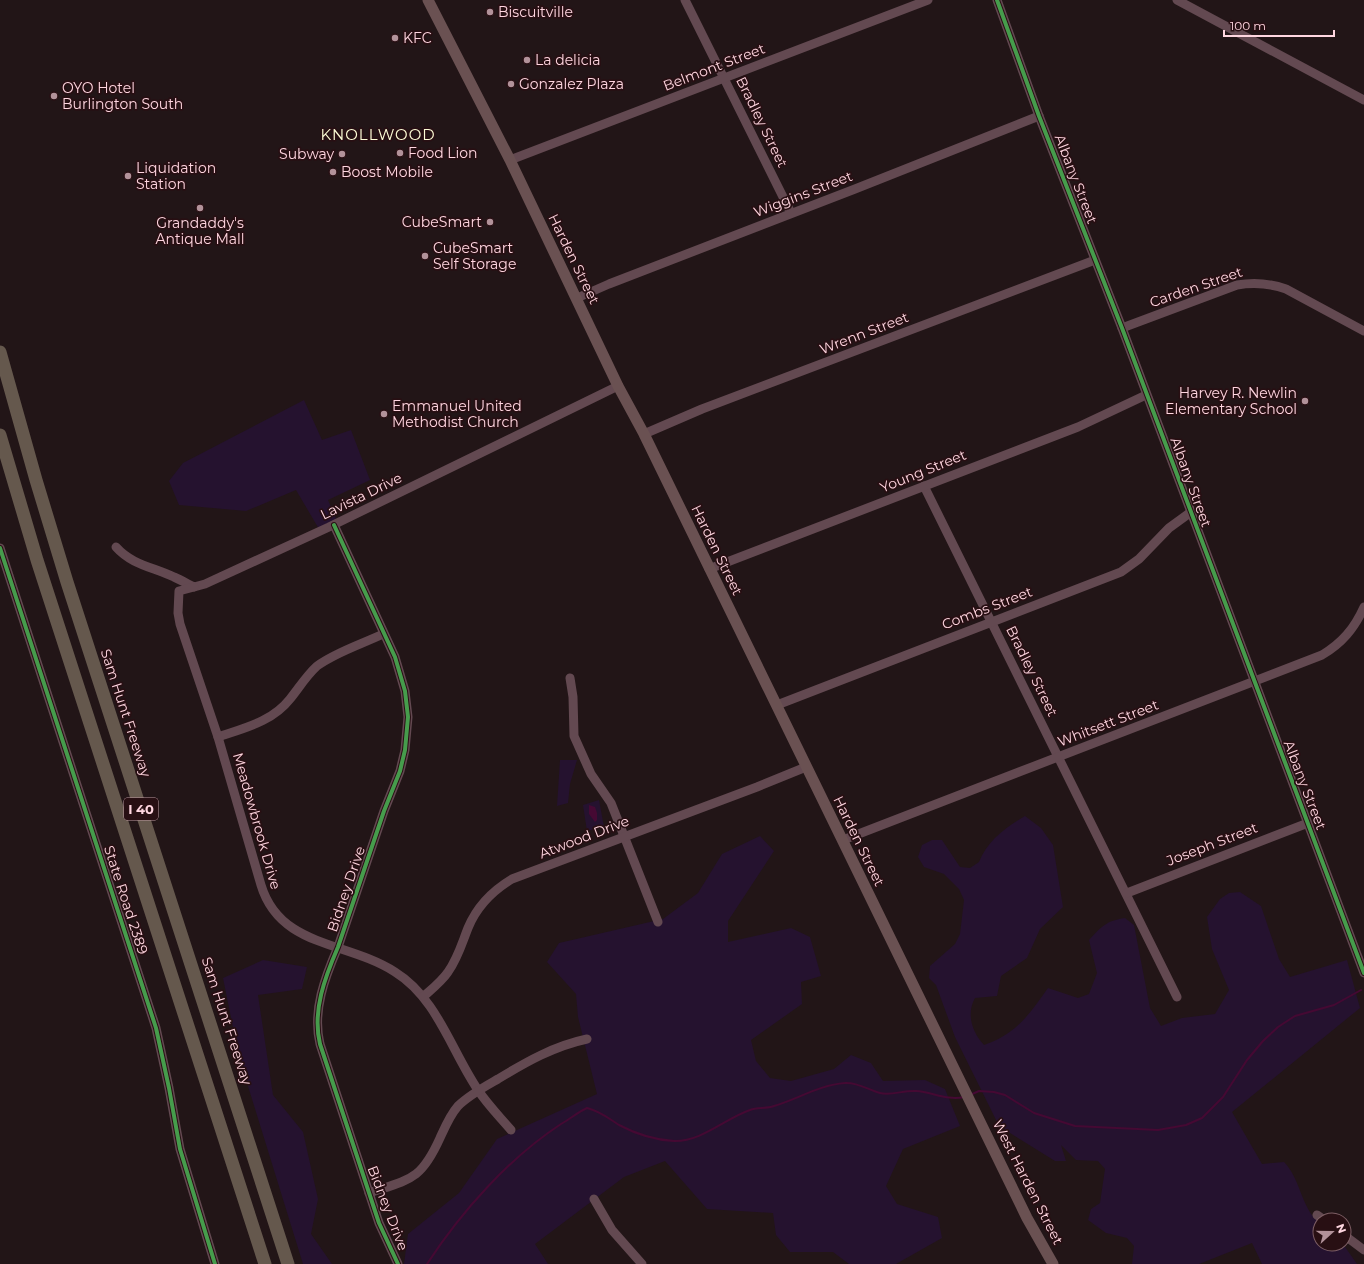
<svg xmlns="http://www.w3.org/2000/svg" width="1364" height="1264" font-family="Montserrat,sans-serif">
<style>
.green{fill:#25122f}
.water{fill:#450933}
.lines{fill:none;stroke-linecap:round;stroke-linejoin:round}
.stream{stroke:#450933;stroke-width:2}
.minor{stroke:#634951;stroke-width:9}
.major{stroke:#6a5152;stroke-width:11}
.highway{stroke:#65584d;stroke-width:13}
.cycleway-casing{stroke:#280f13;stroke-width:6}
.cycleway{stroke:#469c4c;stroke-width:4}
.poi-dot{fill:#b2929a;stroke:#280f13;stroke-width:1.5}
.labels{text-anchor:middle;dominant-baseline:central;stroke-width:3.5;stroke-linejoin:round;paint-order:stroke}
.shield{fill:#280f13;stroke:#be9aa2;stroke-width:1}
.shield-label{font-size:13px;font-weight:bold;fill:#ffd6e0}
.poi-label{font-size:14px;fill:#ffd6e0;stroke:#280f13;text-anchor:start}
.street-label{font-size:14px;fill:#ffd6e0;stroke:#280f13}
.neighbourhood-label{font-size:15px;letter-spacing:1px;fill:#feffd8;stroke:#280f13}
</style>
<rect width="100%" height="100%" fill="#221517"/>
<g class="green">
<polygon points="304,400 322,440 351,430 370,480 328,500 337,521 319,529 296,490 246,511 179,505 169,481 183,463"/>
<polygon points="560,760 577,760 570,784 568,803 557,806"/>
<polygon points="599,800 604,827 587,831 583,805"/>
<path d="M1025,816L1041,828L1053,845L1063,907L1040,929L1027,958L1001,976L997,996L975,998C966,1014 972,1032 984,1045C1016,1034 1029,1015 1048,988L1078,998L1089,994L1097,973L1089,940C1102,926 1106,921 1125,918L1134,925L1150,1008L1161,1026L1182,1018L1215,1014L1229,990L1212,949L1207,917L1220,899L1229,893L1240,892L1261,906L1279,959L1290,977L1347,960L1360,1008L1232,1112L1262,1164L1284,1162C1301,1179 1301,1209 1320,1223V1244H1343L1357,1264H1262L1252,1243L1199,1264H1132L1134,1246L1127,1238L1106,1233L1088,1220L1091,1209L1100,1203L1105,1169L1098,1161L1076,1160L1061,1145L1066,1161H1055L999,1126L955,1037L936,985L929,978L930,966L955,944L960,934L964,900L959,889L944,874L924,867L918,857L922,845L932,840H942L960,867L970,868L979,862C987,841 1006,827 1025,816Z"/>
<polygon points="760,836 774,851 728,921 728,942 791,928 810,937 821,976 801,982 802,1004 751,1040 756,1061 770,1078 791,1081 834,1069 851,1055 871,1063 883,1081 925,1080 945,1089 960,1126 903,1149 886,1186 897,1204 938,1217 942,1238 896,1264 849,1264 833,1252 790,1252 776,1235 773,1213 707,1209 665,1161 624,1177 535,1244 548,1264 404,1264 408,1234 459,1193 497,1139 597,1094 578,1017 576,994 547,962 559,943 663,919 698,893 722,854"/>
<polygon points="263,960 307,967 302,989 258,995 273,1095 303,1132 318,1199 311,1234 332,1264 303,1264 239,1057 223,978"/>
</g>
<polygon class="water" points="589,805 595,807 597,813 597,820 595,822 589,814"/>
<g class="lines">
<g class="stream">
<polyline points="970,1095 979,1091 994,1092 1005,1095 1034,1113 1075,1126 1158,1130 1186,1125 1202,1118 1223,1097 1247,1060 1263,1041 1278,1027 1295,1016 1334,1005 1361,990"/>
<path d="M427,1264C461,1212 509,1158 561,1124C570,1119 578,1112 587,1108C600,1111 608,1118 619,1125C636,1134 655,1140 674,1141C701,1142 726,1118 750,1110C757,1107 766,1109 774,1106C798,1099 819,1085 845,1083C858,1082 868,1090 880,1093C891,1096 904,1090 916,1091C932,1092 948,1101 964,1097"/>
</g>
<g class="minor">
<polyline points="685,0 791,213"/>
<polyline points="997,0 1039,116 1122,328 1364,973"/>
<polyline points="1177,0 1364,100"/>
<polyline points="510,160 928,0"/>
<polyline points="577,298 609,284 855,189 1039,116"/>
<path d="M1122,328L1237,285C1255,282 1269,283 1286,289L1364,331"/>
<polyline points="644,434 702,409 1095,260"/>
<polyline points="924,486 1177,997"/>
<path d="M334,525L395,657L405,691L408,717L405,750L400,771L384,811L338,947C325,977 312,1011 320,1044L379,1223L398,1264"/>
<path d="M116,547C132,565 153,567 174,577C181,580 188,584 194,587L205,584L329,527L618,386"/>
<polyline points="0,548 156,1028 169,1088 180,1149 215,1264"/>
<polyline points="709,569 1078,427 1146,395"/>
<path d="M194,587L179,591L178,613L180,624L218,737L261,885C280,948 347,941 395,972C437,998 451,1050 478,1090C487,1104 500,1117 511,1130"/>
<polyline points="570,678 573,697 574,736 591,774 611,803 658,922"/>
<polyline points="777,705 1121,572 1139,559 1169,528 1191,512"/>
<path d="M218,737C244,728 272,722 290,699C299,688 306,676 317,666C336,652 362,644 383,634"/>
<path d="M843,840L1322,655C1342,643 1354,629 1364,607"/>
<polyline points="1127,893 1308,823"/>
<path d="M424,996C432,989 442,981 448,972C458,958 462,943 468,928C477,906 492,891 512,879L757,787L806,767"/>
<path d="M369,1193C411,1179 421,1180 440,1138C445,1127 450,1115 458,1106C469,1095 484,1087 498,1079C526,1062 554,1046 587,1039"/>
<polyline points="594,1199 612,1230 642,1264"/>
<polyline points="1317,1215 1324,1220"/>
<polyline points="1344,1235 1364,1250"/>
</g>
<polyline class="major" points="428,0 510,160 618,386 644,434 1027,1218 1053,1264"/>
<g class="highway">
<polyline points="0,352 36,480 67,582 288,1264"/>
<polyline points="0,435 37,560 265,1264"/>
</g>
<defs>
<g id="cycleway">
<polyline points="997,0 1039,116 1122,328 1364,973"/>
<path d="M334,525L395,657L405,691L408,717L405,750L400,771L384,811L338,947C325,977 312,1011 320,1044L379,1223L398,1264"/>
<polyline points="0,548 156,1028 169,1088 180,1149 215,1264"/>
</g>
</defs>
<use href="#cycleway" class="cycleway-casing"/>
<use href="#cycleway" class="cycleway"/>
</g>
<g class="poi-dot">
<circle cx="490" cy="12" r="4"/>
<circle cx="395" cy="38" r="4"/>
<circle cx="527" cy="60" r="4"/>
<circle cx="511" cy="84" r="4"/>
<circle cx="54" cy="96" r="4"/>
<circle cx="400" cy="153" r="4"/>
<circle cx="342" cy="154" r="4"/>
<circle cx="333" cy="172" r="4"/>
<circle cx="128" cy="176" r="4"/>
<circle cx="200" cy="208" r="4"/>
<circle cx="490" cy="222" r="4"/>
<circle cx="425" cy="256" r="4"/>
<circle cx="1305" cy="401" r="4"/>
<circle cx="384" cy="414" r="4"/>
</g>
<g class="labels">
<rect class="shield" x="124" y="798" width="34" height="22" rx="3"/>
<g class="shield-label">
<text x="141" y="809">I 40</text>
</g>
<g class="poi-label">
<text x="498" y="12">Biscuitville</text>
<text x="403" y="38">KFC</text>
<text x="535" y="60">La delicia</text>
<text x="519" y="84">Gonzalez Plaza</text>
<text x="62" y="88">OYO Hotel<tspan x="62" dy="16">Burlington South</tspan></text>
<text x="408" y="153">Food Lion</text>
<text x="334" y="154" text-anchor="end">Subway</text>
<text x="136" y="168">Liquidation<tspan x="136" dy="16">Station</tspan></text>
<text x="341" y="172">Boost Mobile</text>
<text x="482" y="222" text-anchor="end">CubeSmart</text>
<text x="200" y="223" text-anchor="middle">Grandaddy's<tspan x="200" dy="16">Antique Mall</tspan></text>
<text x="433" y="248">CubeSmart<tspan x="433" dy="16">Self Storage</tspan></text>
<text x="1297" y="393" text-anchor="end">Harvey R. Newlin<tspan x="1297" dy="16">Elementary School</tspan></text>
<text x="392" y="406">Emmanuel United<tspan x="392" dy="16">Methodist Church</tspan></text>
</g>
<g class="street-label">
<text transform="translate(714 67) rotate(-21)">Belmont Street</text>
<text transform="translate(762 122) rotate(64)">Bradley Street</text>
<text transform="translate(1076 179) rotate(69)">Albany Street</text>
<text transform="translate(803 194) rotate(-21)">Wiggins Street</text>
<text transform="translate(574 259) rotate(64)">Harden Street</text>
<text transform="translate(1196 287) rotate(-19)">Carden Street</text>
<text transform="translate(864 333) rotate(-21)">Wrenn Street</text>
<text transform="translate(923 471) rotate(-22)">Young Street</text>
<text transform="translate(1191 482) rotate(70)">Albany Street</text>
<text transform="translate(361 496) rotate(-26)">Lavista Drive</text>
<text transform="translate(717 550) rotate(64)">Harden Street</text>
<text transform="translate(987 608) rotate(-21)">Combs Street</text>
<text transform="translate(1032 671) rotate(64)">Bradley Street</text>
<text transform="translate(126 713) rotate(72)">Sam Hunt Freeway</text>
<text transform="translate(1108 723) rotate(-21)">Whitsett Street</text>
<text transform="translate(1305 785) rotate(69)">Albany Street</text>
<text transform="translate(257 821) rotate(74)">Meadowbrook Drive</text>
<text transform="translate(584 837) rotate(-21)">Atwood Drive</text>
<text transform="translate(859 841) rotate(64)">Harden Street</text>
<text transform="translate(1212 844) rotate(-21)">Joseph Street</text>
<text transform="translate(346 889) rotate(-71)">Bidney Drive</text>
<text transform="translate(126 900) rotate(72)">State Road 2389</text>
<text transform="translate(227 1021) rotate(72)">Sam Hunt Freeway</text>
<text transform="translate(1028 1182) rotate(63)">West Harden Street</text>
<text transform="translate(388 1208) rotate(69)">Bidney Drive</text>
</g>
<g class="neighbourhood-label">
<text x="378" y="134">KNOLLWOOD</text>
</g>
</g>
<g transform="translate(1332 1232) rotate(69)"><circle r="19" fill="#280f13" stroke="#7e5f65"/>
<path d="M0-3L7 15L0 10L-7 15Z" fill="#b2929a"/>
<text y="-6" font-size="11" font-weight="bold" text-anchor="middle" fill="#ffd6e0">N</text>
</g>
<path d="M1224 30v6h110v-6" fill="none" stroke="#ffd6e0" stroke-width="2"/>
<text x="1230" y="30" font-size="12" fill="#ffd6e0" stroke="#280f13" stroke-width="3" paint-order="stroke">100 m</text>
</svg>
